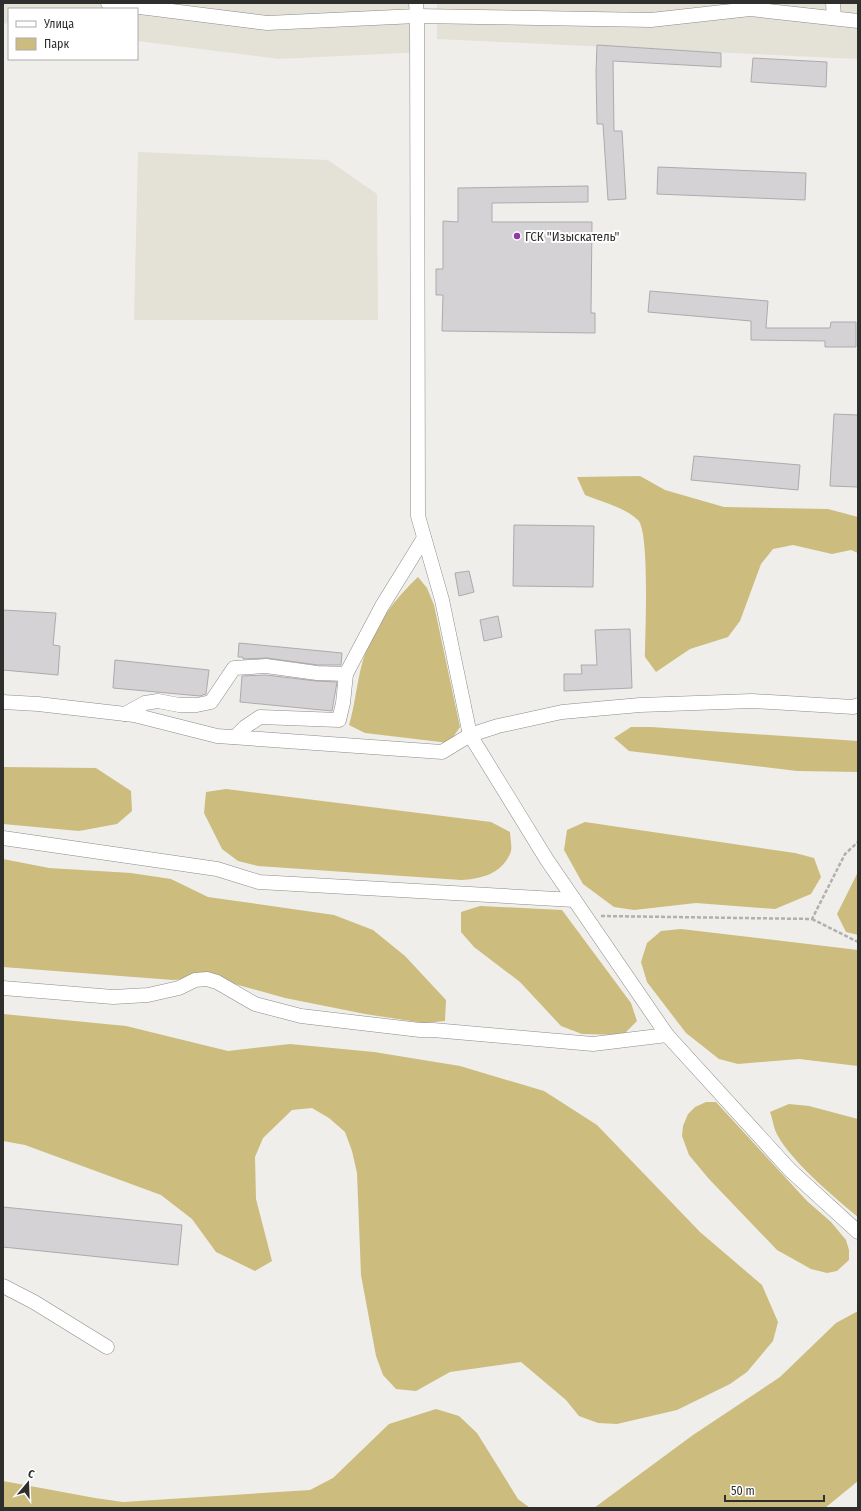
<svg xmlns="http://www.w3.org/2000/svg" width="861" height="1511" font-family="'Fira Sans Condensed',sans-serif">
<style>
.built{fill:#e4e1d6}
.green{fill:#ccbc7d}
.building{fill:#d5d2d6;stroke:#adaaae}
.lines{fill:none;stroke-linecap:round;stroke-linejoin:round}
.minor-casing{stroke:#8c8b88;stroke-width:15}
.path{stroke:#b1b0ad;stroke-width:2.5;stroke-dasharray:4 2;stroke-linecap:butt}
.minor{stroke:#fff;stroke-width:14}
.poi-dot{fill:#9139a5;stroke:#fff;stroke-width:1.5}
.labels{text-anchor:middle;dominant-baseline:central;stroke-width:4;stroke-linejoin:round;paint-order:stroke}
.poi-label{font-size:13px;fill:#2e2e2c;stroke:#fff;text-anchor:start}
</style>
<rect width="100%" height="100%" fill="#efeeea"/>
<g class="built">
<polygon points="3,3 423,3 424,52 279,59 137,41 137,9 9,9 9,24 3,23"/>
<polygon points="437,3 858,3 858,59 437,39"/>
<polygon points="138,152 328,160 377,194 378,320 134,320"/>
</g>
<g class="green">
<path d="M640,476L665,490L724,507L828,509L858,517V553L851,550L832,554L793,545L773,549L761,564L740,621L728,637L690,649L656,672L645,657C645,635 650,532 638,520C624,507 602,502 585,495L577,477Z"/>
<path d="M418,577L427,588L434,605L460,727L449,743L365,733L349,725C356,702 357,677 365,654C376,623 395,599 418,577Z"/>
<polygon points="631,727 651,727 858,741 858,772 797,771 629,751 614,738"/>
<polygon points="3,767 96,768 131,791 132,811 117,824 79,831 3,824"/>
<path d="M226,789L491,822L510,832C510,838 513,848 510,854C501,874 481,879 461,880L258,866L238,861L222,849L204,813L206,792Z"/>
<polygon points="585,822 795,853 814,858 821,877 811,894 775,909 696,903 634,910 614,907 583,884 564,850 567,830"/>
<polygon points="3,859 49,868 131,873 171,879 208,897 334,915 373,930 405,956 446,1000 445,1021 424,1023 365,1014 285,998 210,977 173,980 3,967"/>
<polygon points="858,872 858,935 846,932 837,914"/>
<polygon points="480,906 562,910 631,1003 637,1021 623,1035 582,1034 561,1026 520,982 474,947 461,932 461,912"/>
<polygon points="681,929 858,950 858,1066 799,1059 738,1064 719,1059 686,1033 647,982 641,962 647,943 661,931"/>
<polygon points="3,1014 126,1026 228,1051 290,1044 374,1052 460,1066 544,1091 597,1125 700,1232 762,1285 778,1322 773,1341 747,1372 730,1384 677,1410 617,1424 598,1423 579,1416 566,1400 521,1362 450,1372 416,1391 396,1389 383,1375 376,1356 361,1275 357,1173 352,1151 345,1132 329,1118 312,1108 292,1110 263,1138 255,1157 256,1199 272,1261 255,1271 216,1252 192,1219 161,1195 25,1145 3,1141"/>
<polygon points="706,1102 716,1102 807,1201 831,1222 846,1240 849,1250 849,1260 837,1271 827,1273 811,1269 777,1250 709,1179 689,1155 682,1136 683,1126 688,1114 695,1107"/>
<path d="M789,1104L809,1106L858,1119V1217C835,1198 786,1157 775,1130C773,1124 772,1117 770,1112Z"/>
<polygon points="858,1311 858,1481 825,1508 594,1508 693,1435 780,1377 836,1323"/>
<polygon points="436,1409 459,1416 477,1433 518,1499 530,1508 3,1508 3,1481 95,1498 123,1502 310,1490 333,1478 389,1424"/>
</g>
<g class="building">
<polygon points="597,45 721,53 721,67 613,61 614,131 622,131 626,199 608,200 603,124 597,124 596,71"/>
<polygon points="753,58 827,62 826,87 751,82"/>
<polygon points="658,167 806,173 805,200 657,194"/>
<polygon points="588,186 588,202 492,203 492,222 592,222 591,313 595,313 595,333 442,331 443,295 436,295 436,269 443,269 443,221 458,222 458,188"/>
<polygon points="650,291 768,301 766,328 830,328 831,322 856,322 856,347 825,347 825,341 751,340 751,321 648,312"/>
<polygon points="834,414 858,415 858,487 830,486"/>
<polygon points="694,456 800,465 798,490 691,480"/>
<polygon points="514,525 594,526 593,587 513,586"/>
<polygon points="469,571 474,592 459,596 455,573"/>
<polygon points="3,610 56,613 53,645 60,646 58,675 3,670"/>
<polygon points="498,616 502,637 484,641 480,620"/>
<polygon points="630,629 632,688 564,691 564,674 582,674 581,665 597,665 595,630"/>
<polygon points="239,643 342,653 341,665 318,665 267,658 243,659 243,657 238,657"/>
<polygon points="115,660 209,670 206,694 200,696 113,688"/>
<polygon points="266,675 316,681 337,682 332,711 240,702 242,676"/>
<polygon points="3,1207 182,1225 178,1265 3,1247"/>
</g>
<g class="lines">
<defs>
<g id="minor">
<polyline points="108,3 267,23 417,16 416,3"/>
<polyline points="833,3 834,18"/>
<polyline points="858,21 750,9 651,20 417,16 418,516 442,600 470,735 547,860 667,1035 790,1170 858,1232"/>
<polyline points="3,702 38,704 134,715 217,736 442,752 470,735 498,726 562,712 640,705 752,701 853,707 858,705"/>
<polyline points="125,714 145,703 158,701 179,705 197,705 211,702 234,668 266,666 317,673 346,674 382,606 424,538"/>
<polyline points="235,737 245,727 260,717 339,720 343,703 346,674"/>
<polyline points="3,838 217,869 259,882 574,900"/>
<polyline points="3,988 113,997 148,995 179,988 195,980 207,979 217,982 255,1004 301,1016 420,1030 433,1030 593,1044 667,1035"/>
<polyline points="3,1286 34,1302 107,1347"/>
</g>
</defs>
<use href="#minor" class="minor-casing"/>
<g class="path">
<polyline points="601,916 812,919 845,854 858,842"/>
<polyline points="812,919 858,942"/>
</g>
<use href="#minor" class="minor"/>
</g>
<circle class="poi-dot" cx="517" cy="236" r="4"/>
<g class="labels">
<g class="poi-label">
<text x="525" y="236">ГСК "Изыскатель"</text>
</g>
</g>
<rect width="861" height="1511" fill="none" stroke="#2e2e2c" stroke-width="8"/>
<rect x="8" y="8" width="130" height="52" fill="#ffffff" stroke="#ababab"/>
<rect x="16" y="21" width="20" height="6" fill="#ffffff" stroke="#ababab"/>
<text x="44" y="28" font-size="12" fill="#2e2e2c">Улица</text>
<rect x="16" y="38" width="20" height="12" fill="#ccbc7d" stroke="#ababab"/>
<text x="44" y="48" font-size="12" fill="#2e2e2c">Парк</text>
<g transform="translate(28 1483) rotate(19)" stroke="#ffffff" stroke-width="3" paint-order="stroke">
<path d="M0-3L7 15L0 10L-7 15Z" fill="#2e2e2c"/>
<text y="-6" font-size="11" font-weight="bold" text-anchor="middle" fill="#2e2e2c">С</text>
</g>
<path d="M725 1495v6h99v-6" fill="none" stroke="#2e2e2c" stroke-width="2"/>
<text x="731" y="1495" font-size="12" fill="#2e2e2c" stroke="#ffffff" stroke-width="3" paint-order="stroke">50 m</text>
</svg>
